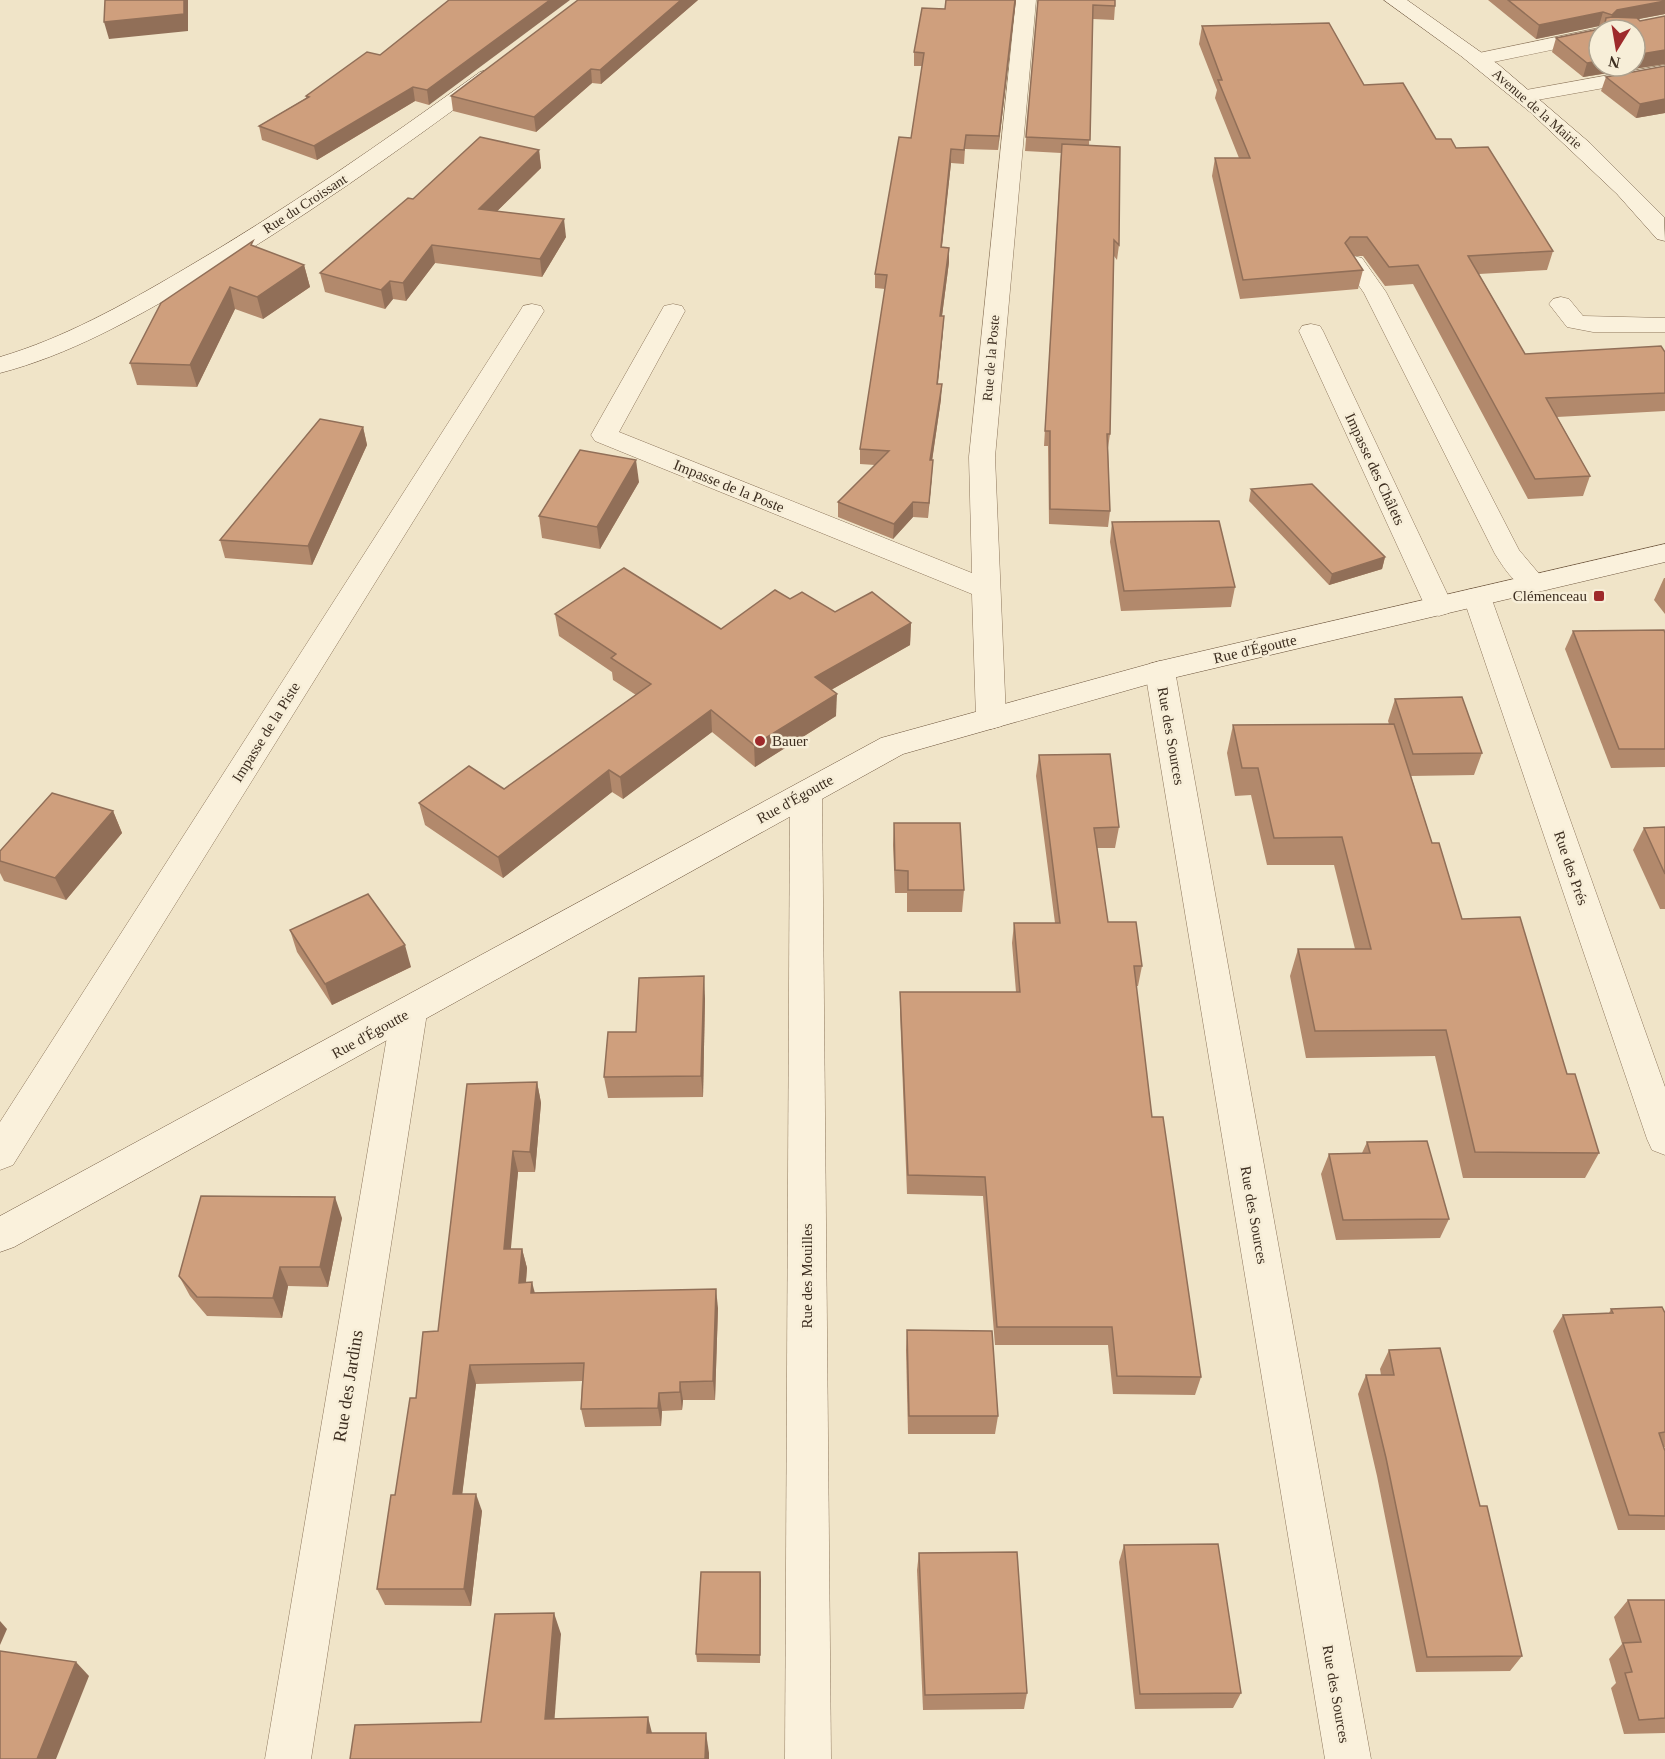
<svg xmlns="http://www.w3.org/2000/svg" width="1665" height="1759" font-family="Georgia,serif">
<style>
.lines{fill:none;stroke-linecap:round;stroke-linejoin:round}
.lane-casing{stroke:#8d765c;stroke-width:1}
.street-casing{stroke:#8d765c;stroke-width:1}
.secondary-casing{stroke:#6f573f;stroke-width:1}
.lane{fill:#faf1dc;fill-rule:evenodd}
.street{fill:#faf1dc;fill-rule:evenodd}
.secondary{fill:#faf1dc;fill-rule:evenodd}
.wall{fill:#b2896c}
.shaded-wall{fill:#916f58}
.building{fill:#cf9f7d;stroke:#916f58;stroke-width:1.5}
.poi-dot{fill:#9e2a2b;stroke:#f7eed8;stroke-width:2}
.labels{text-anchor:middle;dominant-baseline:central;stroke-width:5;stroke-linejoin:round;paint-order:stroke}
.far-street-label{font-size:14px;fill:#3d2e20;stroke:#f7eed8}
.street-label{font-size:15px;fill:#3d2e20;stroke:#f7eed8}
.poi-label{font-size:15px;fill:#3d2e20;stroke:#f7eed8;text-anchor:end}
.near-street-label{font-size:18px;fill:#3d2e20;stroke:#f7eed8}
</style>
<rect width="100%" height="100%" fill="#f0e4c8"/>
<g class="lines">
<defs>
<g id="lane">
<polygon points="1599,28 1606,30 1599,30 1599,40 1479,65 1469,59 1479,53"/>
<polygon points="1665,65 1665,77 1526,102 1519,100 1516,96 1519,92 1526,90"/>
<path d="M1354,256L1362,258L1386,292L1519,550L1547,583L1543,589C1520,595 1506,571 1495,554L1364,293L1343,263L1346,258Z"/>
<polygon points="1561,297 1569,299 1583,316 1665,318 1665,332 1593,332 1567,327 1549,304 1553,299"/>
</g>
<g id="street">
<polygon points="1016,0 1036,0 995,457 1006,718 1002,726 991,729 980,726 976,718 972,594 595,441 591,435 664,306 673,304 682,306 685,311 619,432 972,573 969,457"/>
<polygon points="532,304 541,306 544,311 13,1165 0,1170 0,1122 520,311 523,306"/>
<polygon points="1311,324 1320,326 1323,331 1453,606 1449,613 1439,616 1429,613 1425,606 1299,331 1302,326"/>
<polygon points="1477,588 1487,590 1491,597 1665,1087 1665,1155 1652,1150 1647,1139 1463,597 1467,590"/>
<polygon points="1160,661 1171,664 1175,671 1371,1759 1325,1759 1145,671 1149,664"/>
<polygon points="806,782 817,785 822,793 831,1759 785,1759 790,793 795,785"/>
<polygon points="409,999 421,1003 427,1013 311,1759 265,1759 391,1013 397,1003"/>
</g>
<g id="secondary">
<polygon points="1384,0 1407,0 1499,65 1590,143 1664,217 1665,241 1657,239 1617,194 1530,112 1461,56"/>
<path d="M487,70L494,72L497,76L494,80C397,152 298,222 193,284C133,319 69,355 0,373V357C64,338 123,305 181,271C284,211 383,142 480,72Z"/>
<polygon points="1665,544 1665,562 1160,681 903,754 14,1247 0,1252 0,1216 881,738 1160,661"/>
</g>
</defs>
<use href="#lane" class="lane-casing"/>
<use href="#street" class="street-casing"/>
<use href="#secondary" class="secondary-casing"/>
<use href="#lane" class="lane"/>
<use href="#street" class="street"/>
<use href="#secondary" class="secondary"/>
</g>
<g class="wall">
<polygon points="449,0 429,105 415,101 317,160 262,140 259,126 306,98 306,96 380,55"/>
<polygon points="578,0 698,0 601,84 592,83 536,132 453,111 451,96"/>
<polygon points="946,0 1016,0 998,150 965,149 964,164 951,163 942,247 949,262 942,316 943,331 938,384 941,399 932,460 932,475 928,518 913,517 893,539 838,517 838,502 875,465 860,464 860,449 885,289 875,288 875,274 911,138 922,66 914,66 914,52 945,9"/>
<polygon points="1038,0 1115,6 1114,20 1093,19 1089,146 1119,245 1117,260 1114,256 1110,434 1108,448 1110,511 1108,527 1049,524 1048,446 1044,446 1061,153 1025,151"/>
<polygon points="1488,0 1665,0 1665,14 1638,19 1640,21 1665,16 1665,64 1583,77 1552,52 1556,38 1602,29 1603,27 1599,26 1536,39"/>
<polygon points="1202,26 1364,85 1436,139 1456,148 1553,251 1547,270 1479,274 1525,354 1665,352 1665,411 1557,417 1590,476 1583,496 1528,499 1413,284 1385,286 1363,256 1354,256 1363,270 1358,289 1240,299 1212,176 1215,158 1239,158 1215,98 1217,90 1199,44"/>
<polygon points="1665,66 1665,113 1636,118 1601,91 1606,77"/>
<polygon points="539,150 541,168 497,211 566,237 542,277 435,263 406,301 393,299 385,309 325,292 320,273 413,199"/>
<polygon points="254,247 304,265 310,287 263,319 235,309 197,387 137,385 130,363"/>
<polygon points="363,427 367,445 312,565 225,558 220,540"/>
<polygon points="639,482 600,549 542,538 539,516"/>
<polygon points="1251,489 1385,557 1382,569 1329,585 1249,501"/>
<polygon points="1112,522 1235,587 1231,607 1121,611 1110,542"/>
<polygon points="1664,578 1665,578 1665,614 1654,600"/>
<polygon points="790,599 835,612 911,623 910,645 831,690 836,716 755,767 712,732 623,799 612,792 503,878 425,825 419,803 504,789 636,695 613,680 612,672 559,636 555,614 721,629"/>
<polygon points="1573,631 1665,633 1665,767 1611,768 1565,649"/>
<polygon points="1395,699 1482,753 1474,775 1411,776 1432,843 1462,919 1567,1074 1599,1153 1585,1178 1463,1178 1435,1056 1306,1058 1290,976 1298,949 1355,949 1334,865 1267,865 1251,795 1235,796 1227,753 1233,725 1389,724 1388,721"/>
<polygon points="1039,755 1119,827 1115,848 1097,848 1108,922 1142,966 1138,986 1136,986 1152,1117 1201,1377 1195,1395 1113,1394 1108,1345 995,1345 983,1196 907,1194 900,1012 900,992 1016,992 1012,943 1014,923 1055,923 1036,776"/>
<polygon points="113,811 122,833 66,900 4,881 0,873 0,851"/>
<polygon points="894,823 964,890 962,912 907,912 907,893 895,893 893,845"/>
<polygon points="1665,827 1665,909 1660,909 1633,850 1644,828"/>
<polygon points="290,930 411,967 332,1005 297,952"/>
<polygon points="705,998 703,1097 608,1098 604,1077 636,1032"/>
<polygon points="537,1082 541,1103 535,1172 518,1172 510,1249 522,1249 527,1268 526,1283 535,1293 718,1308 715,1400 683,1400 682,1410 662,1411 661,1426 585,1427 581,1409 582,1381 476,1384 462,1494 482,1511 471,1606 385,1605 377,1589 395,1495 416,1398 438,1331"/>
<polygon points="1367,1142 1449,1219 1440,1238 1336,1240 1321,1174 1329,1154 1362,1153"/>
<polygon points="342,1218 328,1287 288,1286 282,1318 207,1316 190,1296 179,1276"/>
<polygon points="1611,1309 1665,1313 1665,1447 1664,1447 1665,1451 1665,1530 1618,1530 1553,1331 1563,1315 1609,1313"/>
<polygon points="907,1330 998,1416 995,1434 908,1434 906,1350"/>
<polygon points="1389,1350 1480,1506 1522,1656 1510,1671 1416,1672 1377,1476 1358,1394 1366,1375 1381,1375 1380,1369"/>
<polygon points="1124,1545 1241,1693 1233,1708 1135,1709 1119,1562"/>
<polygon points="919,1553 1027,1693 1024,1709 923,1710 917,1570"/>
<polygon points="760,1572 760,1663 697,1662 696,1654"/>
<polygon points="1628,1600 1665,1600 1665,1733 1624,1734 1611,1688 1616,1683 1609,1659 1622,1644 1614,1617"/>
</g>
<g class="shaded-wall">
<polygon points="184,0 188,0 188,31 109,39 104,22"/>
<polygon points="550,0 570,0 429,105 427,90"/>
<polygon points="681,0 698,0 601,84 600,70"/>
<polygon points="1015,0 1016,0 998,150 999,136"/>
<polygon points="1665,1 1665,14 1613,24 1608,29 1612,15 1617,10"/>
<polygon points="1603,12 1599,26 1536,39 1539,25"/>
<polygon points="1665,50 1665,64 1583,77 1587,63 1599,61 1599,66 1635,66 1635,55"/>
<polygon points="591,69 592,83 536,132 534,117"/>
<polygon points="413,87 415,101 317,160 314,146"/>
<polygon points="1665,99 1665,113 1636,118 1640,104"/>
<polygon points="951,149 951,163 940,262 941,247"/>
<polygon points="539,150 541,168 482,226 479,209"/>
<polygon points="564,219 566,237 542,277 540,259"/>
<polygon points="432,245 435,263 406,301 403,283"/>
<polygon points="949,248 949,262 940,331 940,316"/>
<polygon points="304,265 310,287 263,319 257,297"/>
<polygon points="390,281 393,299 385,309 381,290"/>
<polygon points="230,287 235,309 197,387 190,365"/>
<polygon points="944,316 943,331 936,399 937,384"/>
<polygon points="942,384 941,399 930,475 930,460"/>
<polygon points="363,427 367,445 312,565 308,546"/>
<polygon points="636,460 639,482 600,549 597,527"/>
<polygon points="933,460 932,475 928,518 929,503"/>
<polygon points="913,502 913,517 893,539 894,524"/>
<polygon points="1385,557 1382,569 1329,585 1332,574"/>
<polygon points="911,623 910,645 815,699 815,677"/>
<polygon points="837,694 836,716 755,767 754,745"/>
<polygon points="711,710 712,732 623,799 620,777"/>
<polygon points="609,770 612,792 503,878 498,857"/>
<polygon points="113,811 122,833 66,900 55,878"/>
<polygon points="405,945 411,967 332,1005 325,984"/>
<polygon points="704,976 705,998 703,1097 701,1076"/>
<polygon points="537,1082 541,1103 535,1172 530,1152"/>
<polygon points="513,1151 518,1172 509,1269 504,1249"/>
<polygon points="335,1197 342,1218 328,1287 320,1267"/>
<polygon points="522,1249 527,1268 524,1302 519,1283"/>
<polygon points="280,1267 288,1286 282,1318 273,1298"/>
<polygon points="532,1282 537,1301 531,1293"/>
<polygon points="716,1289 718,1308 715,1400 713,1381"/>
<polygon points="470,1365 476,1384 460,1512 453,1494"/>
<polygon points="680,1382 683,1400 682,1410 680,1392"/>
<polygon points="659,1393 662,1411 661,1426 658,1408"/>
<polygon points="476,1494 482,1511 471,1606 464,1589"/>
<polygon points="760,1572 761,1580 760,1663"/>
<polygon points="554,1613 561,1634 553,1739 545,1719"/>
<polygon points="0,1621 7,1629 0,1645"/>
<polygon points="76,1662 89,1676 56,1759 37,1759"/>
<polygon points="648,1717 653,1737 647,1733"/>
<polygon points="706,1733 709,1753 709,1759 705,1759"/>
</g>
<g class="building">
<polygon points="105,0 184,0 184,14 104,22"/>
<polygon points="449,0 550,0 427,90 413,87 314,146 259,126 309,97 306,96 367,52 380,55"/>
<polygon points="578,0 681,0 600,70 591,69 534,117 451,96"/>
<polygon points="946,0 1015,0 999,136 966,135 964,150 951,149 941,247 949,248 940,316 944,316 937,384 942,384 930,460 933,460 929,503 913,502 894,524 838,502 889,451 860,449 887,275 875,274 899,137 911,138 924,53 914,52 922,8 945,9"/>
<polygon points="1038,0 1115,0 1115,6 1093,5 1090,140 1026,137"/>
<polygon points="1508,0 1665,0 1665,1 1617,10 1612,15 1603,12 1539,25"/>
<polygon points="1665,16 1665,50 1635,55 1635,30 1599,30 1599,61 1587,63 1556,38 1604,28 1606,18 1612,17 1637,18 1640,21"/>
<polygon points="1329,23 1364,85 1403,83 1436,139 1451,139 1456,148 1488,147 1553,251 1468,256 1525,354 1661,346 1665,352 1665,393 1546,398 1590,476 1535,479 1418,265 1389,267 1367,237 1350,237 1345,243 1363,270 1243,280 1215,158 1250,158 1218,80 1222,80 1202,26"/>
<polygon points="1665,66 1665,99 1640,104 1606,77"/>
<polygon points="480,137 539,150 479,209 564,219 540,259 432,245 403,283 390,281 381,290 320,273 408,198 413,199"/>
<polygon points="1062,144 1120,147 1119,245 1114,240 1110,434 1107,434 1110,511 1050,509 1050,431 1045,431"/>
<polygon points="253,241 251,245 304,265 257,297 230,287 190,365 130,363 161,303"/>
<polygon points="320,419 363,427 308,546 220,540"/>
<polygon points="580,450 636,460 597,527 539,516"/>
<polygon points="1312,484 1385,557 1332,574 1251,489"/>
<polygon points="1219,521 1235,587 1124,591 1112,522"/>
<polygon points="624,568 721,629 775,590 790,599 802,592 835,612 872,592 911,623 815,677 837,694 754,745 711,710 620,777 609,770 498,857 419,803 469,766 504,789 651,684 611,658 616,654 555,614"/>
<polygon points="1664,630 1665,633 1665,749 1619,749 1573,631"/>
<polygon points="1462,697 1482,753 1413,754 1395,699"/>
<polygon points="1394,724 1432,843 1439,843 1462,919 1520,917 1567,1074 1575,1074 1599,1153 1475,1152 1446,1030 1315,1031 1298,949 1371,949 1342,837 1274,838 1258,768 1242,768 1233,725"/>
<polygon points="1110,754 1119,827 1094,828 1108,922 1136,922 1142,966 1134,966 1152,1117 1163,1117 1201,1377 1117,1376 1112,1327 997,1327 985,1177 908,1175 900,992 1020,992 1014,923 1060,923 1039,755"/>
<polygon points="52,793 113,811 55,878 0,861 0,851"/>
<polygon points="894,823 960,823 964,890 908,890 908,871 895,870"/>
<polygon points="1665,827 1665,874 1644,828"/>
<polygon points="368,894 405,945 325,984 290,930"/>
<polygon points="704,976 701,1076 604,1077 608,1032 636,1032 639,978"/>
<polygon points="537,1082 530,1152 513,1151 504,1249 522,1249 519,1283 532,1282 531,1293 716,1289 713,1381 680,1382 680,1392 659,1393 658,1408 581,1409 584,1363 470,1365 453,1494 476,1494 464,1589 377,1589 391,1495 395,1495 410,1398 416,1398 423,1332 438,1331 467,1084"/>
<polygon points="1427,1141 1449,1219 1343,1220 1329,1154 1370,1153 1367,1142"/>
<polygon points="201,1196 335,1197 320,1267 280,1267 273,1298 197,1297 179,1276"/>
<polygon points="1662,1307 1665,1313 1665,1432 1659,1433 1665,1451 1665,1516 1629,1515 1563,1315 1613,1313 1611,1309"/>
<polygon points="907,1330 992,1331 998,1416 909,1416"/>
<polygon points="1440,1348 1480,1506 1487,1506 1522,1656 1427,1657 1386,1458 1366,1375 1394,1375 1389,1350"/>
<polygon points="1218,1544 1241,1693 1140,1694 1124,1545"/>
<polygon points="1017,1552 1027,1693 925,1695 919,1553"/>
<polygon points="701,1572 760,1572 760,1655 696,1654"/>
<polygon points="1628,1600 1665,1600 1665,1718 1639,1720 1625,1673 1632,1672 1623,1643 1641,1642"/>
<polygon points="554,1613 545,1719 648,1717 647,1733 706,1733 705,1759 350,1759 355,1725 481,1722 495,1614"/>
<polygon points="0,1651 76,1662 37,1759 0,1759"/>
</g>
<g class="poi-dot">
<rect x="1593" y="590" width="12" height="12" rx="3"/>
<circle cx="760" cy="741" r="6"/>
</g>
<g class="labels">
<g class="far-street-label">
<text transform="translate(1537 109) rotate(41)">Avenue de la Mairie</text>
<text transform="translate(305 204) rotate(-33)">Rue du Croissant</text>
<text transform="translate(991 358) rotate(-85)">Rue de la Poste</text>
</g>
<g class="street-label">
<text transform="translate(1375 469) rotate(65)">Impasse des Châlets</text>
<text transform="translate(729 486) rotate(22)">Impasse de la Poste</text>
<text transform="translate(1255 649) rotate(-13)">Rue d'Égoutte</text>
<text transform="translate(266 732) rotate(-58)">Impasse de la Piste</text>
<text transform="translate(1171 736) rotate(80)">Rue des Sources</text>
<text transform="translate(795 799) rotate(-29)">Rue d'Égoutte</text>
<text transform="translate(1571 868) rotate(71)">Rue des Prés</text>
<text transform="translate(370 1034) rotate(-29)">Rue d'Égoutte</text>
<text transform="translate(1254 1215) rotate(80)">Rue des Sources</text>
<text transform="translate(807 1276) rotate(-90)">Rue des Mouilles</text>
<text transform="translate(1336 1694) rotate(80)">Rue des Sources</text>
</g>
<g class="poi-label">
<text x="1587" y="596">Clémenceau</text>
<text x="772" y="741" text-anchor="start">Bauer</text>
</g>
<g class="near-street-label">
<text transform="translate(348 1386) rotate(-81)">Rue des Jardins</text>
</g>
</g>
<g transform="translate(1617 48) rotate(191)"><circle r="28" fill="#f7eed8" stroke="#ada18e" stroke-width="1.5"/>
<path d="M0-4.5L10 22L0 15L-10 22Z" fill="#9e2a2b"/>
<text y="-9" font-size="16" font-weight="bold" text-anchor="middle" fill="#3d2e20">N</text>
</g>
</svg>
